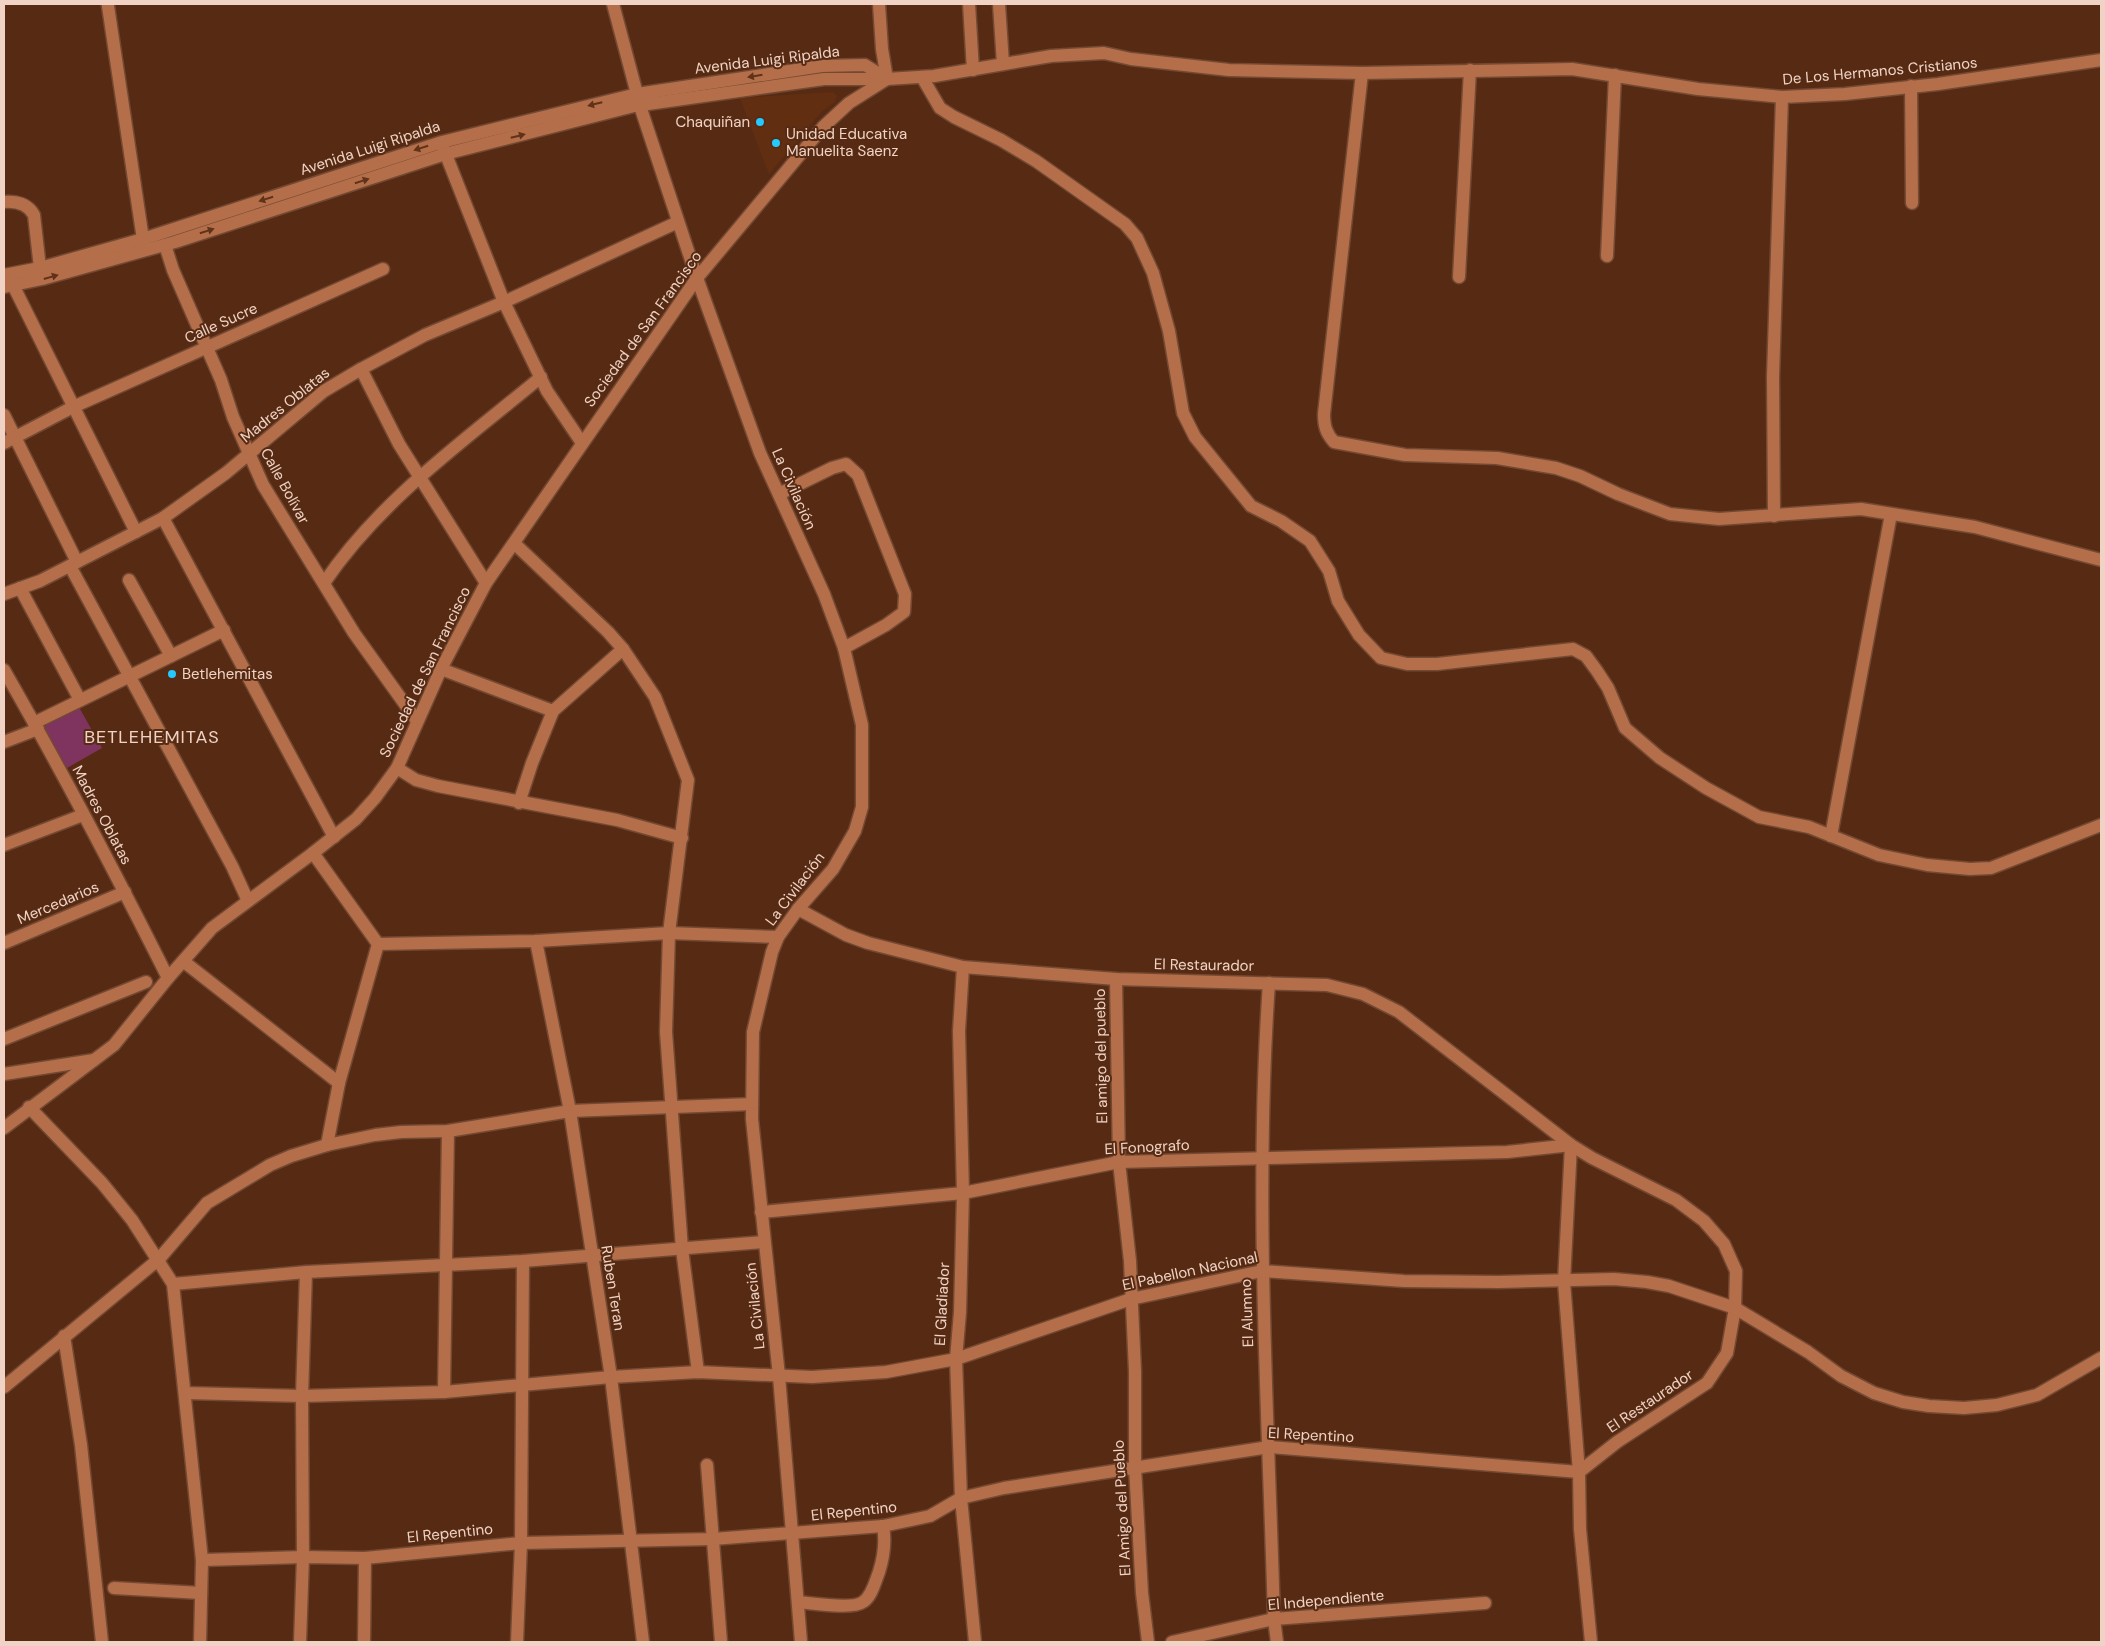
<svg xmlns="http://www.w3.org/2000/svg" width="2105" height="1646" font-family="'DM Sans',sans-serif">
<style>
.built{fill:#622e11}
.park{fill:#7f335f}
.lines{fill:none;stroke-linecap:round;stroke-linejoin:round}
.minor-casing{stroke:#734933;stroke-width:15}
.minor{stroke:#b46e4a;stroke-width:12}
.oneway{fill:#603218}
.poi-dot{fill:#25c9fe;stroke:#572b13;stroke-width:2}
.labels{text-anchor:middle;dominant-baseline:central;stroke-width:4;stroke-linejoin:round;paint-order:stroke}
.street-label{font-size:15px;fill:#f0d3c5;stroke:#572b13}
.poi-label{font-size:15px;fill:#f0d3c5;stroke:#572b13;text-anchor:start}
.quarter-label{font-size:18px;letter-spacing:1px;fill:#f0d3c5;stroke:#572b13}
</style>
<rect width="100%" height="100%" fill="#572b13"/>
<polygon class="built" points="833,92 837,96 835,102 822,111 769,174 740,98"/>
<polygon class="park" points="76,702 102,748 60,772 34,723"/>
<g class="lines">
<defs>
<g id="minor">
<polyline points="613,4 637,94"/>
<polyline points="879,4 882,49 887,79"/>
<polyline points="969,4 973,70"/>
<polyline points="999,4 1003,64"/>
<polyline points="108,6 144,246"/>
<path d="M1362,73L1324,414C1324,426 1326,433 1334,442L1405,455L1497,458L1556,468L1580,476L1618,494L1670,514L1719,519L1861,509L1975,527L2101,560"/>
<polyline points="922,77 940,108 954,117 1001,140 1036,161 1125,224 1137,238 1153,273 1169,331 1183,413 1195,437 1251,506 1281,521 1310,541 1329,571 1338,601 1359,635 1381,658 1407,664 1437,664 1573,649 1586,656 1597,671 1608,688 1625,728 1660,758 1706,788 1759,817 1809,827 1879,855 1927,865 1970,869 1991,868 2101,825"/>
<polyline points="1911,86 1912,203"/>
<polyline points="640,106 697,278 760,453 824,594 844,648 862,725 862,807 855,831 833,869 798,909 778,937 772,952 753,1032 752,1119 779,1376 801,1642"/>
<polyline points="443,147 504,302 547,391 582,443"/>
<path d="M4,202C16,201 28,204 34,215L40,268"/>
<polyline points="165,245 173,270 221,380 233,417 263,485 354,633 417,721"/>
<polyline points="1607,256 1615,75"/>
<polyline points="4,275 40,268 143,239 442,142 637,94 822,66 865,65 887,79"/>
<polyline points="1459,277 1470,70"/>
<polyline points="12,279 13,285 136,532"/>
<polyline points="4,287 42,279 175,242 445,154 634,106 824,79 887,79 934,76 1051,56 1104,53 1131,59 1229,70 1362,73 1572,69 1698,89 1782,97 1845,94 1938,84 2101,60"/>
<polyline points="361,369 399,444 486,583"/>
<polyline points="4,415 77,562"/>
<polyline points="4,443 73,407 383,269"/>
<polyline points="779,494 832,468 846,464 858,475 905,594 904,612 886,625 844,648"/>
<polyline points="1774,516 1773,377 1782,97"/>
<polyline points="163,518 334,837"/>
<polyline points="515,544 608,632 623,649 655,697 688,780 669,933 666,1032 682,1249 698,1372"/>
<polyline points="70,566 232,866 248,901"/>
<polyline points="129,580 171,656"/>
<path d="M324,583C380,500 464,441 541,377"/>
<polyline points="20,588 80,700"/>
<polyline points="4,594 40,581 163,518 226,473 324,391 361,369 425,335 504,302 678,222"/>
<polyline points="441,669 553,711"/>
<path d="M4,670C62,771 116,874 168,978"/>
<polyline points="34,723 224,630"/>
<polyline points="4,742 38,729"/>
<polyline points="397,768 416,780 438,786 617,820 682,838"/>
<polyline points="519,803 532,763 553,711 623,649"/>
<polyline points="1831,836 1891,514"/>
<polyline points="4,845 83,815"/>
<polyline points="313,853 378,944 339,1083 327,1145"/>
<polyline points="798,909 846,935 868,943 963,967 1116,979 1327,985 1363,994 1399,1012 1571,1145 1564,1282 1579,1472 1580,1529 1591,1642"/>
<polyline points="536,941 570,1111 611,1377 643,1642"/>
<polyline points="4,943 125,892"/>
<polyline points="378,944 536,941 669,933 778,937"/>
<polyline points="183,961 339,1083"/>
<polyline points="963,967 959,1031 963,1193 960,1312 956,1359 961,1498 975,1642"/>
<polyline points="1116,979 1119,1162 1130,1261 1135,1371 1135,1467 1142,1593 1148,1642"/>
<path d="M1269,983C1254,1195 1268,1407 1274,1619L1277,1642"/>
<polyline points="4,1039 146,982"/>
<polyline points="4,1074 94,1060"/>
<polyline points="29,1107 102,1183 132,1220 173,1284 202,1560 200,1642"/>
<polyline points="4,1128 114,1045 168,978 212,928 313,853 356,819 375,798 397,768 441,669 486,583 697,278 823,127 849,103 887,79"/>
<polyline points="761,1212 963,1193 1119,1162 1507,1152 1571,1145 1592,1158 1676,1200 1704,1221 1724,1244 1736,1271 1735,1308 1727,1353 1707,1383 1617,1442 1579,1472"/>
<polyline points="173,1284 306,1272 523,1261 764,1242"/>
<polyline points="64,1336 81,1445 102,1642"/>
<polyline points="4,1387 159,1259 207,1203 270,1165 291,1156 327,1145 375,1135 401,1132 448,1131 570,1111 752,1104"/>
<polyline points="444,1392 448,1131"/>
<polyline points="186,1393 302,1396 444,1392 611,1377 698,1372 812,1377 886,1372 956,1359 1131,1299 1262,1271 1404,1281 1499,1282 1614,1279 1647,1282 1669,1286 1735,1308 1808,1352 1841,1376 1874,1393 1903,1402 1929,1406 1964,1408 1997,1405 2037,1395 2101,1358"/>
<polyline points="707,1465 721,1642"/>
<polyline points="202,1560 303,1557 365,1558 521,1543 713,1539 883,1526 930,1516 961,1498 1004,1488 1269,1447 1579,1472"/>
<polyline points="114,1588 201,1593"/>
<path d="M798,1602C812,1603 852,1610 863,1602C872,1596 875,1582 879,1572C884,1556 886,1542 883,1526"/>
<polyline points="300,1642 303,1557 302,1396 306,1272"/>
<polyline points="364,1642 365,1558"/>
<polyline points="517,1642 521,1543 523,1261"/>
<polyline points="1172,1642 1274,1619 1485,1603"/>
</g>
</defs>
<use href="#minor" class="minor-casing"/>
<use href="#minor" class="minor"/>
</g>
<defs><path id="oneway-solid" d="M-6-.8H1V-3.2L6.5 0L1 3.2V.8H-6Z" transform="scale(1.25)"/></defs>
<g class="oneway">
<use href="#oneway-solid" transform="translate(755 76) rotate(171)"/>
<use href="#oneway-solid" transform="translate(595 104) rotate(166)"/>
<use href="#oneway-solid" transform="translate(518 136) rotate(-14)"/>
<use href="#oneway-solid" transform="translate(421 148) rotate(162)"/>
<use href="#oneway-solid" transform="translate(362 181) rotate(-18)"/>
<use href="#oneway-solid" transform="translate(266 199) rotate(162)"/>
<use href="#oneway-solid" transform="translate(207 231) rotate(-18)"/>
<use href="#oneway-solid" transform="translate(51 277) rotate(-16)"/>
</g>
<g class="poi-dot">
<circle cx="760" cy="122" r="5"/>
<circle cx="776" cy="143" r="5"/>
<circle cx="172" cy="674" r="5"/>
</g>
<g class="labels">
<g class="street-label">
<text transform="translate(767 60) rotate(-7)">Avenida Luigi Ripalda</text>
<text transform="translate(1880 71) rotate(-5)">De Los Hermanos Cristianos</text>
<text transform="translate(370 148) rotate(-18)">Avenida Luigi Ripalda</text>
<text transform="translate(221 323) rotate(-24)">Calle Sucre</text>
<text transform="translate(643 329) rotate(-54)">Sociedad de San Francisco</text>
<text transform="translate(285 405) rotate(-39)">Madres Oblatas</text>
<text transform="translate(285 486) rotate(61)">Calle Bolívar</text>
<text transform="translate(794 489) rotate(66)">La Civilación</text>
<text transform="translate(425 672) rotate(-64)">Sociedad de San Francisco</text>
<text transform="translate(102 815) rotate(62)">Madres Oblatas</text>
<text transform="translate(795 889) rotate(-53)">La Civilación</text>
<text transform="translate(58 903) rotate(-23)">Mercedarios</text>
<text transform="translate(1204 965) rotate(1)">El Restaurador</text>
<text transform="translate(1101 1056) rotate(-91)">El amigo del pueblo</text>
<text transform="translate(1147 1147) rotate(-3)">El Fonografo</text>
<text transform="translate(1190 1271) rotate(-12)">El Pabellon Nacional</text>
<text transform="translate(613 1288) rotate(81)">Ruben Teran</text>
<text transform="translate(942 1304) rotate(-87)">El Gladiador</text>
<text transform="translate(755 1306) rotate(-96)">La Civilación</text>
<text transform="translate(1247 1313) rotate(-92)">El Alumno</text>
<text transform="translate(1650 1401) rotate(-34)">El Restaurador</text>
<text transform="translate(1311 1435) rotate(3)">El Repentino</text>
<text transform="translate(1122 1508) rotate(-93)">El Amigo del Pueblo</text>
<text transform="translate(854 1511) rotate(-6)">El Repentino</text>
<text transform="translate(450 1533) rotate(-6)">El Repentino</text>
<text transform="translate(1326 1600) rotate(-5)">El Independiente</text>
</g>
<g class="poi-label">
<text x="750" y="122" text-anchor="end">Chaquiñan</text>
<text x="786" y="134">Unidad Educativa<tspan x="786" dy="17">Manuelita Saenz</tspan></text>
<text x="182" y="674">Betlehemitas</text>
</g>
<g class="quarter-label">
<text x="152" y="737">BETLEHEMITAS</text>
</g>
</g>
<rect width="2105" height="1646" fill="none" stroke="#f0d3c5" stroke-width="10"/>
</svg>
